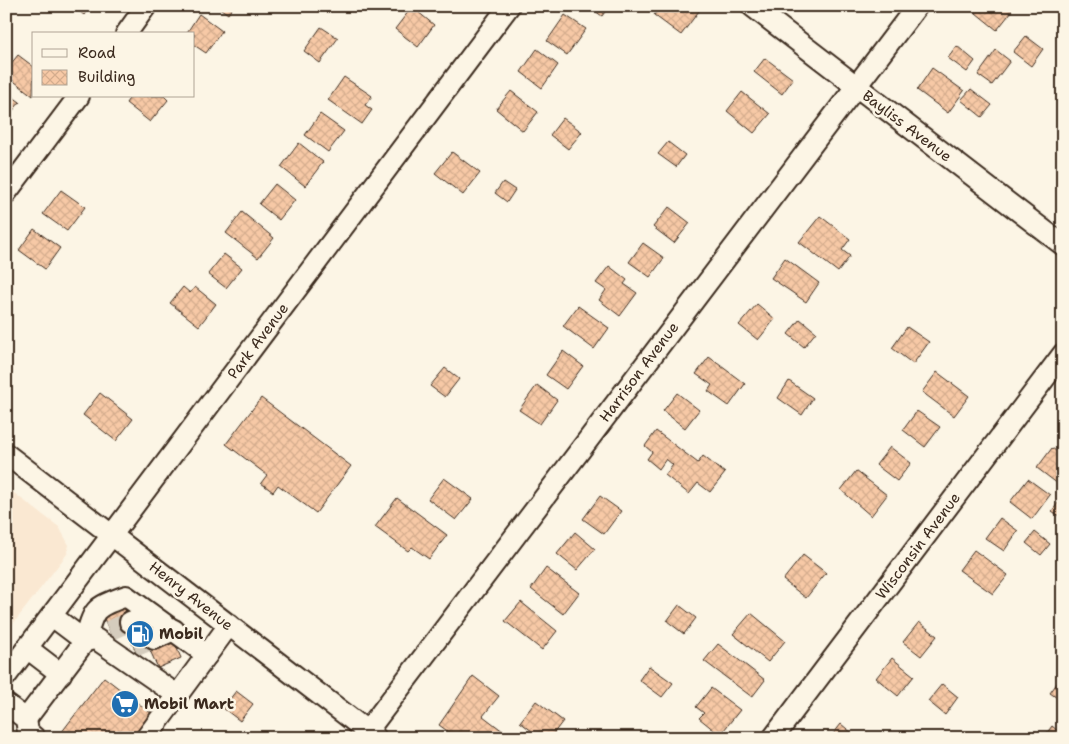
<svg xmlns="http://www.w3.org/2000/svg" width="1069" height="744" font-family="'Shantell Sans',sans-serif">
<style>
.built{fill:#fae8d2}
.building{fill:url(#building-cross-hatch);stroke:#3b2a1e}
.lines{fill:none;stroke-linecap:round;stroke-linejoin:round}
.minor-tunnel{stroke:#d5ccbd;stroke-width:20;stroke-dasharray:20 10;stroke-linecap:butt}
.minor-casing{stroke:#3b2a1e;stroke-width:24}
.minor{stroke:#fcf5e5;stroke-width:20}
.labels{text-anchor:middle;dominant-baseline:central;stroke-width:5;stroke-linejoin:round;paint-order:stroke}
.street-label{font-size:15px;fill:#3b2a1e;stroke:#fcf5e5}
.poi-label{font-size:15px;font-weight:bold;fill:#3b2a1e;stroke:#fcf5e5;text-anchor:start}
</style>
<defs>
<pattern id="building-cross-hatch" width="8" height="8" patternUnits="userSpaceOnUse" patternTransform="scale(1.25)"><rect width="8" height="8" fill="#f7c9a6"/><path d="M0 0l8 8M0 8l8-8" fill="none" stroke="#d5ad8e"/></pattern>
</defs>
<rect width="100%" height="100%" fill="#fcf5e5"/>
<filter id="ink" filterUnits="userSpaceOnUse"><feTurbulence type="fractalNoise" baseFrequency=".02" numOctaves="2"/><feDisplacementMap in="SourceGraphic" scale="10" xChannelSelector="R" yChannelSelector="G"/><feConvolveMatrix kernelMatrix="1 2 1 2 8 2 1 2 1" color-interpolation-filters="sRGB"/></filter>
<g filter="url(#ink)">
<polygon class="built" points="6,487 59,527 69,545 67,554 6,633"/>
<g class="building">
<polygon points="72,6 90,6 84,15"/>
<polygon points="217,6 234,6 228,14"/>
<polygon points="588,6 609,6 602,16"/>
<polygon points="660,6 700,6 702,7 681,35 654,15"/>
<polygon points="973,6 1007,6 1012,11 997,30 971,9"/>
<polygon points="412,7 434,25 418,47 395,29"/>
<polygon points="199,14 222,31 206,53 194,45 194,34 186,34"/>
<polygon points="565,15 586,29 567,55 547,41"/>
<polygon points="321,27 338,38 320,63 304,51"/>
<polygon points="1026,36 1043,49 1031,66 1013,52"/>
<polygon points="957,46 975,61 967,72 948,58"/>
<polygon points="537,49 558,65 542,88 521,72"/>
<polygon points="996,50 1010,61 992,85 978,75"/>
<polygon points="18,55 34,67 33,96 6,75 6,70"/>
<polygon points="765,58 793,79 782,94 754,72"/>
<polygon points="932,68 964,91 948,113 917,90"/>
<polygon points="344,77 372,96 365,105 372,110 362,124 328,100"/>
<polygon points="971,89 992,105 982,117 961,100"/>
<polygon points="511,91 538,112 523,131 496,109"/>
<polygon points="6,92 20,102 6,119"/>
<polygon points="742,92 770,114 754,133 727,111"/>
<polygon points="131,96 164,96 168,100 150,122 126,103"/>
<polygon points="320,114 344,131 328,152 305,135"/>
<polygon points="563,118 582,132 568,149 550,135"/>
<polygon points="668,142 685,155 676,167 658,154"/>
<polygon points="299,143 323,162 305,186 281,167"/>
<polygon points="452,152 480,173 463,195 435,173"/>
<polygon points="503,182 515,190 507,202 495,193"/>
<polygon points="275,184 295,200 279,220 259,204"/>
<polygon points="61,190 85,207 67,231 43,214"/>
<polygon points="669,207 690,223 674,243 653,227"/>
<polygon points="242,212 274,238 258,258 226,233"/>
<polygon points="820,216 850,239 842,250 850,256 838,272 799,242"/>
<polygon points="34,229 60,248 45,269 19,250"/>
<polygon points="643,243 664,258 650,277 629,262"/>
<polygon points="224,254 242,268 226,288 208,274"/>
<polygon points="785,258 819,283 806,302 771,278"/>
<polygon points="609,266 627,280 624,284 637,293 620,316 599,300 606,290 596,283"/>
<polygon points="183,287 190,293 195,287 216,304 199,326 170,303"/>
<polygon points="757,304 775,319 758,340 739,325"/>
<polygon points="578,306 609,328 594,349 563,326"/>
<polygon points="800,319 816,332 804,347 788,334"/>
<polygon points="907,327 929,342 913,364 892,348"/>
<polygon points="563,351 583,366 566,389 546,375"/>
<polygon points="709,357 745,384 729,406 708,391 712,385 696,374"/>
<polygon points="445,368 459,379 445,397 430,386"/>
<polygon points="937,372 969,396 954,416 922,392"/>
<polygon points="789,381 813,398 802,415 778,398"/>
<polygon points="537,385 557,400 540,424 519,410"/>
<polygon points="100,393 133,419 116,441 83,415"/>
<polygon points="677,393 699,410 685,428 663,411"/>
<polygon points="261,398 351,466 316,513 278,485 273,492 261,483 267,475 226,444"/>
<polygon points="917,411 940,427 925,447 903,430"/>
<polygon points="656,431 698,463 703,456 725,473 710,492 698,483 689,494 665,475 673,465 666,459 659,469 647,459 652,452 645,446"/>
<polygon points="890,447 911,463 897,481 876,465"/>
<polygon points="1052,448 1063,456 1062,487 1037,468"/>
<polygon points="856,471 887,495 871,516 841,490"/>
<polygon points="444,478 473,499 456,520 428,499"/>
<polygon points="1028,479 1050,495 1032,519 1010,502"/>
<polygon points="600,496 621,511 604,534 583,519"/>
<polygon points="397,498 447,535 429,559 412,547 408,551 375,527"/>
<polygon points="1062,498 1063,498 1063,519 1052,511"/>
<polygon points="1000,518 1018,531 1004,551 985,538"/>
<polygon points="575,532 595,549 577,570 557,554"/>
<polygon points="1035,532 1050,544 1041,555 1026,543"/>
<polygon points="974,550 1008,575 993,594 959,570"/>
<polygon points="803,555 826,573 806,598 783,580"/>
<polygon points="546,568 579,593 563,614 531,589"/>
<polygon points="521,602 557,631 542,650 505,621"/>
<polygon points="123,605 132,626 145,620 156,644 172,637 181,658 158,668 148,646 136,652 127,631 112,637 102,614"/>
<polygon points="679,605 696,618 684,634 667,621"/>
<polygon points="751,613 785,641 768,662 733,634"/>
<polygon points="919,622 937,636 921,656 903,642"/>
<polygon points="718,644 765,680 752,697 704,661"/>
<polygon points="892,658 914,676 898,696 876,678"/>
<polygon points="649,666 673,683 662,697 639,680"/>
<polygon points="1063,675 1063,702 1050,693"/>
<polygon points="473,676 499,696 483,716 512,738 457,738 439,725"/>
<polygon points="104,677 152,714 134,738 67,738 61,733"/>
<polygon points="942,684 958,697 945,715 928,701"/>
<polygon points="711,688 740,710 720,735 699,718 704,713 696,707"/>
<polygon points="236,691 253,704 240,721 223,708"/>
<polygon points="536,701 563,721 550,738 541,738 520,722"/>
<polygon points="841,724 858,738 830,738"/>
<polygon points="1052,726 1063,735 1063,738 1043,738"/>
</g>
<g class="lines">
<g class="minor-tunnel">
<polyline points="109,631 130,622"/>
<polyline points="134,647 154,639"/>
</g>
<defs>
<g id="minor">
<polyline points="752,6 1063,245"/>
<polyline points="126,34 146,6"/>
<polyline points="6,193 79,96"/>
<polyline points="6,454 376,738"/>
<path d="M52,616L85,641C94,607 94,608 126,596L207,655"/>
<polyline points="130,622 150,614"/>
<polyline points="154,639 174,630"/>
<polyline points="27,648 61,674"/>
<polyline points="6,676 509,6"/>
<polyline points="6,704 26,719 28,732 35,738"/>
<polyline points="26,719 85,641 96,639 177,695"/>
<polyline points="146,738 229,625"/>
<polyline points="362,738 917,6"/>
<polyline points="773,738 1063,354"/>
</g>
</defs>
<use href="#minor" class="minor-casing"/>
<use href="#minor" class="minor"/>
</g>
</g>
<defs>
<symbol id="fuel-disc" viewBox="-11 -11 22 22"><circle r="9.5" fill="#1f6fb2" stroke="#fcf5e5"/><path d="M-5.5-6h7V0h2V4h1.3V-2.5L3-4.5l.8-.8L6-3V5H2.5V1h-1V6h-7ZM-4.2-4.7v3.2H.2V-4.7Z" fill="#fff"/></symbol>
<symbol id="supermarket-disc" viewBox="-11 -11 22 22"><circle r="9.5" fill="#1f6fb2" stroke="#fcf5e5"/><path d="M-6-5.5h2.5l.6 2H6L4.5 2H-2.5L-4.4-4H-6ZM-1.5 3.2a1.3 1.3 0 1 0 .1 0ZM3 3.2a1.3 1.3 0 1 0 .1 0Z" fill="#fff"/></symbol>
</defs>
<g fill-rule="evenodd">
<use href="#fuel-disc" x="124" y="618" width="32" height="32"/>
<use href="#supermarket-disc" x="109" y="688" width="32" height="32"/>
</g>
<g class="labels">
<g class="street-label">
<text transform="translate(907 126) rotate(37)">Bayliss Avenue</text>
<text transform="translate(258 341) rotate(-53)">Park Avenue</text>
<text transform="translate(639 372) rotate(-53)">Harrison Avenue</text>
<text transform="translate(918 546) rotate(-53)">Wisconsin Avenue</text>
<text transform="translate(191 596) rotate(38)">Henry Avenue</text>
</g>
<g class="poi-label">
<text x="159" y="634">Mobil</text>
<text x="144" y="704">Mobil Mart</text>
</g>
</g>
<rect width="1069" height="744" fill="none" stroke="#fcf5e5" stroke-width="25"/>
<rect x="12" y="12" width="1044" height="719" fill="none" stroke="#3b2a1e" stroke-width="2" filter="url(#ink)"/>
<rect x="32" y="32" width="162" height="65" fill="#fcf5e5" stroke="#afa495"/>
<rect x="42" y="49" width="25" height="8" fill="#fcf5e5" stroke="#afa495"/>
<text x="78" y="58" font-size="15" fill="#3b2a1e">Road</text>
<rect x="42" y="70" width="25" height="15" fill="url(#building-cross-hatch)" stroke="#afa495"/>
<text x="78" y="82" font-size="15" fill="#3b2a1e">Building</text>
</svg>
